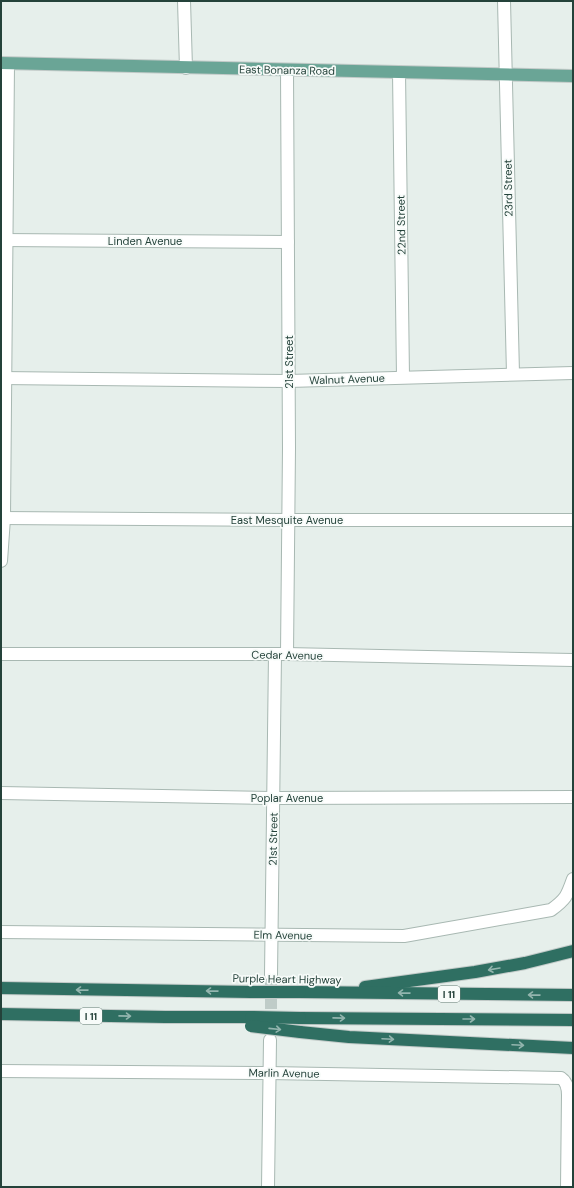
<svg xmlns="http://www.w3.org/2000/svg" width="574" height="1188" font-family="'DM Sans',sans-serif">
<style>
.lines{fill:none;stroke-linecap:round;stroke-linejoin:round}
.minor-tunnel{stroke:#bfccc8;stroke-width:12;stroke-dasharray:12 6;stroke-linecap:butt}
.minor-casing{stroke:#a8b8b2;stroke-width:14}
.major-casing{stroke:#c2cac8;stroke-width:14}
.highway-casing{stroke:#c2cac8;stroke-width:14}
.minor{stroke:#fff;stroke-width:12}
.major{stroke:#6aa596;stroke-width:12}
.highway{stroke:#2f6f62;stroke-width:12}
.highway-bridge-casing{stroke:#c2cac8;stroke-width:14;stroke-linecap:butt}
.highway-bridge{stroke:#2f6f62;stroke-width:12}
.oneway{stroke:#93b5ae}
.labels{text-anchor:middle;dominant-baseline:central;stroke-width:3.5;stroke-linejoin:round;paint-order:stroke}
.shield{fill:#f7fbf9;stroke:#637a73;stroke-width:1}
.shield-label{font-size:10px;font-weight:bold;fill:#24423a}
.street-label{font-size:11px;fill:#24423a;stroke:#f7fbf9}
</style>
<rect width="100%" height="100%" fill="#e6efeb"/>
<g class="lines">
<polyline class="minor-tunnel" points="271,1027 271,975"/>
<defs>
<g id="minor">
<polyline points="184,1 186,68"/>
<polyline points="504,1 513,374"/>
<polyline points="399,72 403,377"/>
<polyline points="1,240 288,242"/>
<polyline points="1,378 289,381 573,373"/>
<polyline points="1,518 289,520 573,520"/>
<polyline points="1,561 4,518 8,64"/>
<polyline points="1,654 287,654 573,660"/>
<polyline points="287,654 289,448 287,70"/>
<polyline points="1,793 274,798 573,797"/>
<path d="M1,932L404,936L551,910C566,899 567,896 573,879"/>
<polyline points="271,975 275,654"/>
<path d="M1,1071L269,1073L561,1078C567,1082 568,1088 568,1095L567,1187"/>
<polyline points="268,1187 270,1040"/>
</g>
<polyline id="major" points="1,63 573,76"/>
<g id="highway">
<polyline points="365,987 475,972 525,963 573,951"/>
<polyline points="1,988 251,992"/>
<polyline points="300,992 573,995"/>
<polyline points="1,1014 165,1017 251,1017"/>
<polyline points="300,1018 573,1020"/>
<polyline points="300,1032 349,1037 573,1048"/>
</g>
</defs>
<use href="#minor" class="minor-casing"/>
<use href="#major" class="major-casing"/>
<use href="#highway" class="highway-casing"/>
<use href="#minor" class="minor"/>
<use href="#major" class="major"/>
<use href="#highway" class="highway"/>
<defs>
<g id="highway-bridge">
<polyline points="251,992 300,992"/>
<polyline points="251,1017 300,1018"/>
<polyline points="251,1026 300,1032"/>
</g>
</defs>
<use href="#highway-bridge" class="highway-bridge-casing"/>
<use href="#highway-bridge" class="highway-bridge"/>
</g>
<defs><path id="oneway-shaft" d="M-6 0H5M1.5-3L5.5 0L1.5 3" fill="none" stroke-width="1.6" stroke-linecap="round" stroke-linejoin="round"/></defs>
<g class="oneway">
<use href="#oneway-shaft" transform="translate(494 969) rotate(170)"/>
<use href="#oneway-shaft" transform="translate(82 990) rotate(-179)"/>
<use href="#oneway-shaft" transform="translate(212 991) rotate(-179)"/>
<use href="#oneway-shaft" transform="translate(404 993) rotate(-179)"/>
<use href="#oneway-shaft" transform="translate(534 995) rotate(-179)"/>
<use href="#oneway-shaft" transform="translate(125 1016) rotate(1)"/>
<use href="#oneway-shaft" transform="translate(339 1018) rotate(1)"/>
<use href="#oneway-shaft" transform="translate(469 1019)"/>
<use href="#oneway-shaft" transform="translate(275 1029) rotate(6)"/>
<use href="#oneway-shaft" transform="translate(388 1039) rotate(3)"/>
<use href="#oneway-shaft" transform="translate(518 1045) rotate(3)"/>
</g>
<g class="labels">
<g class="shield">
<rect x="438" y="986" width="22" height="16" rx="3"/>
<rect x="80" y="1008" width="22" height="16" rx="3"/>
</g>
<g class="shield-label">
<text x="449" y="994">I 11</text>
<text x="91" y="1016">I 11</text>
</g>
<g class="street-label">
<text transform="translate(287 70) rotate(1)">East Bonanza Road</text>
<text transform="translate(508 188) rotate(-91)">23rd Street</text>
<text transform="translate(401 225) rotate(-91)">22nd Street</text>
<text x="145" y="241">Linden Avenue</text>
<text transform="translate(289 362) rotate(-90)">21st Street</text>
<text transform="translate(347 379) rotate(-2)">Walnut Avenue</text>
<text x="287" y="520">East Mesquite Avenue</text>
<text transform="translate(287 655) rotate(1)">Cedar Avenue</text>
<text x="287" y="798">Poplar Avenue</text>
<text transform="translate(273 839) rotate(-89)">21st Street</text>
<text transform="translate(283 935) rotate(1)">Elm Avenue</text>
<text transform="translate(287 979) rotate(1)">Purple Heart Highway</text>
<text transform="translate(284 1073) rotate(1)">Marlin Avenue</text>
</g>
</g>
<rect width="574" height="1188" fill="none" stroke="#24423a" stroke-width="4"/>
</svg>
